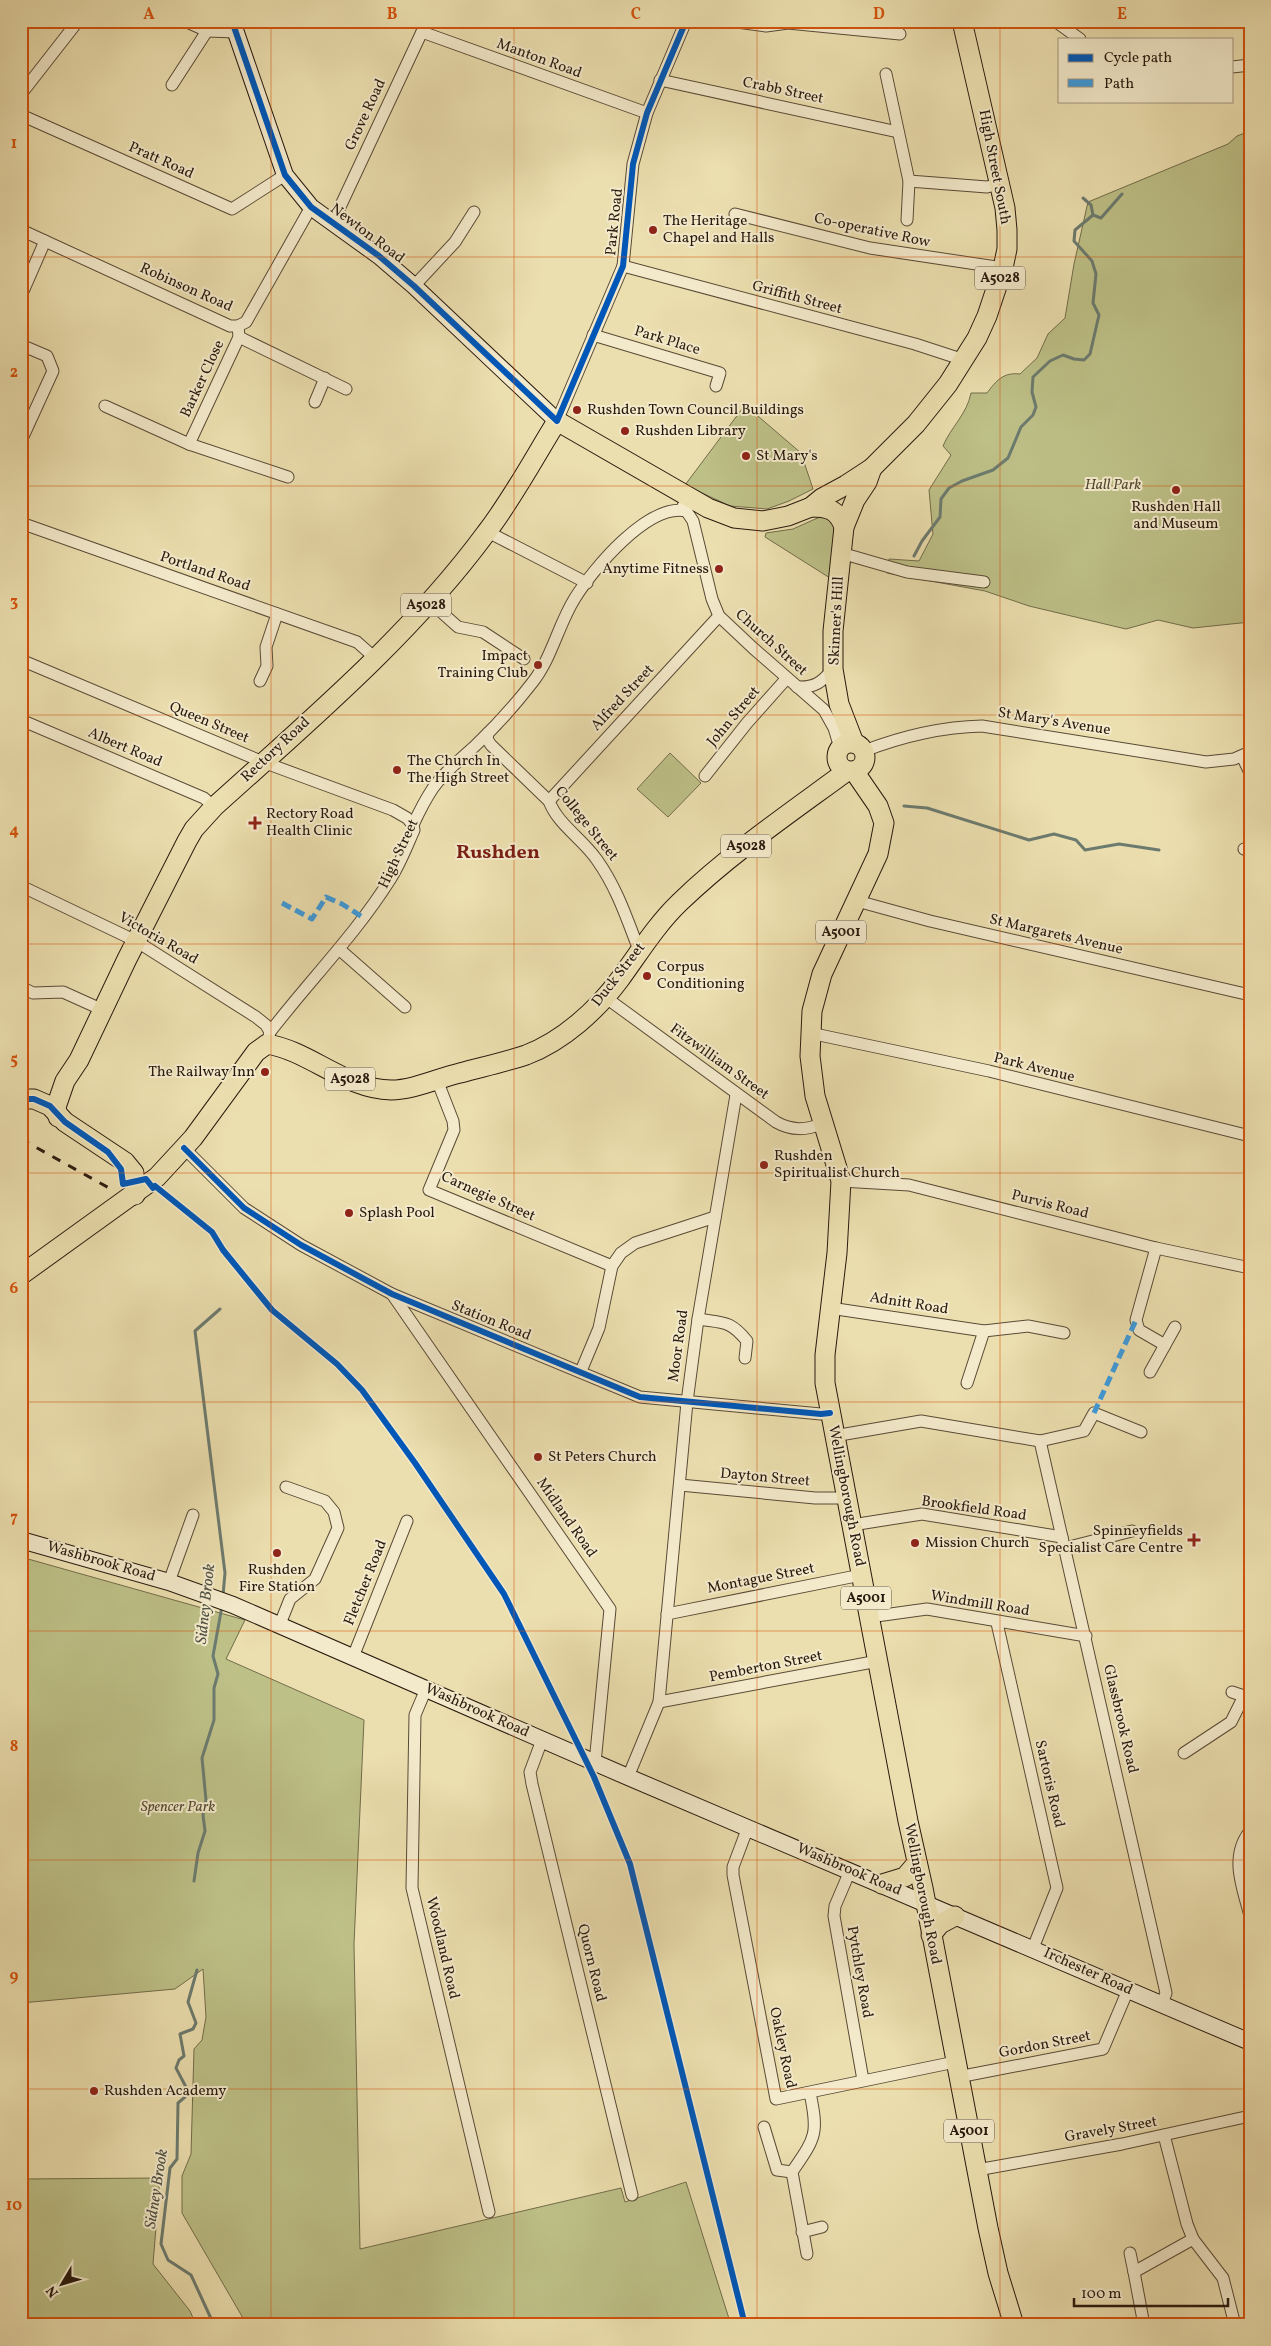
<svg xmlns="http://www.w3.org/2000/svg" width="1271" height="2346" font-family="Vollkorn,serif">
<style>
.green{fill:#bdc087;stroke:#726c4a}
.lines{fill:none;stroke-linecap:round;stroke-linejoin:round}
.stream{stroke:#6c7b6f;stroke-width:3}
.street-casing{stroke:#594a36;stroke-width:13}
.secondary-casing{stroke:#28190e;stroke-width:18}
.primary-casing{stroke:#28190e;stroke-width:21}
.street{stroke:#f3eacb;stroke-width:11}
.secondary{stroke:#f3eacb;stroke-width:16}
.primary{stroke:#ecdfaf;stroke-width:19}
.rail{stroke:#28190e;stroke-width:3;stroke-dasharray:9 9;stroke-linecap:butt}
.quiet{stroke:#3d9bde;stroke-width:5;stroke-dasharray:10 5;stroke-linecap:butt}
.cycleway-casing{stroke:#f3eacb;stroke-width:9}
.cycleway{stroke:#0057b8;stroke-width:6}
.grid{fill:none;stroke:#d5530c;stroke-width:1;stroke-opacity:0.55}
.poi-dot{fill:#8f2418;stroke:#f3eacb;stroke-width:2}
.labels{text-anchor:middle;dominant-baseline:central;stroke-width:4;stroke-linejoin:round;paint-order:stroke}
.shield{fill:#f3eacb;stroke:#655847;stroke-width:1}
.shield-label{font-size:14px;font-weight:bold;fill:#28190e}
.street-label{font-size:15px;fill:#28190e;stroke:#f3eacb}
.poi-label{font-size:15px;fill:#28190e;stroke:#f3eacb;text-anchor:start}
.park-label{font-size:15px;font-style:italic;fill:#554b32;stroke:#f3eacb}
.water-label{font-size:16px;font-style:italic;fill:#505246;stroke:#f3eacb}
.district-label{font-size:20px;font-weight:bold;fill:#7a1f14;stroke:#f3eacb}
.neatline{fill:none;stroke:#d5530c;stroke-width:2}
.grid-label{font-size:16px;text-anchor:middle;font-weight:bold;fill:#d5530c}
</style>
<rect width="100%" height="100%" fill="#ecdfaf"/>
<filter id="stains"><feTurbulence type="fractalNoise" baseFrequency=".004" numOctaves="4"/><feColorMatrix values="0 0 0 0 .2 0 0 0 0 .09 0 0 0 0 .02 0 0 0 .5 -.17"/></filter>
<radialGradient id="worn" r=".72"><stop offset=".6" stop-color="#630" stop-opacity="0"/><stop offset="1" stop-color="#630" stop-opacity=".3"/></radialGradient>
<g class="green">
<path d="M1250,131V622L1193,628L1158,620L1126,629L1029,606L985,591L887,573L889,559L919,561L933,534L929,490L951,455L943,446C951,427 967,414 971,393H987C996,381 1003,372 1020,374L1037,358L1048,334L1065,318L1074,264L1088,202L1228,144L1237,136Z"/>
<polygon points="745,405 801,453 813,489 789,501 767,509 730,506 685,485"/>
<polygon points="822,516 833,520 837,527 830,578 765,537 766,533 793,529"/>
<polygon points="670,753 701,783 668,817 637,789"/>
<polygon points="21,1557 245,1620 226,1659 364,1720 354,1944 360,2249 621,2188 625,2202 686,2182 731,2325 247,2325 182,2213 182,2176 191,2154 194,2049 202,2040 206,2017 203,1969 175,1989 21,2003"/>
<polygon points="160,2178 153,2264 190,2311 196,2325 21,2325 21,2179"/>
</g>
<g class="lines">
<g class="stream">
<polyline points="1083,198 1091,205 1093,215"/>
<polyline points="914,556 922,541 940,517 941,499 949,488 962,481 993,470 1008,458 1021,427 1033,415 1036,407 1032,392 1033,377 1050,361 1063,355 1074,359 1084,360 1090,354 1099,315 1093,303 1096,274 1092,261 1074,241 1075,230 1093,215 1101,218 1122,194"/>
<polyline points="904,806 927,808 1029,840 1054,834 1076,840 1085,850 1119,844 1159,850"/>
<polyline points="220,1309 195,1331 225,1573 223,1595"/>
<polyline points="194,1881 198,1853 205,1831 203,1815 206,1800 202,1758 214,1720 214,1688 218,1674 213,1656 222,1606"/>
<polyline points="197,1970 188,2002 196,2023 193,2029 180,2034 184,2056 179,2060 176,2068 187,2089 185,2097 178,2103 177,2159 170,2168 161,2244 168,2260 191,2275 214,2325"/>
</g>
<defs>
<g id="street">
<polyline points="185,21 207,31 236,32"/>
<polyline points="730,21 766,26 788,23 900,34"/>
<polyline points="1055,21 1080,39"/>
<polyline points="422,32 647,113"/>
<polyline points="1232,67 1250,65"/>
<polyline points="886,74 909,181 907,220"/>
<polyline points="660,80 898,132"/>
<polyline points="172,85 207,31"/>
<polyline points="21,94 78,21"/>
<polyline points="21,115 232,209 285,175"/>
<polyline points="909,181 987,187 999,184"/>
<polyline points="735,214 870,248 1003,268"/>
<polyline points="333,222 427,21"/>
<polyline points="21,230 230,326 238,326 246,322 311,207"/>
<polyline points="623,266 915,344 964,360"/>
<polyline points="414,286 455,242 474,212"/>
<polyline points="21,296 45,241"/>
<polyline points="593,335 720,373 716,386"/>
<polyline points="239,337 346,389"/>
<polyline points="21,345 47,356 53,371 21,441"/>
<polyline points="315,402 325,378"/>
<polyline points="105,406 189,444 288,477"/>
<polyline points="557,421 623,266 633,164 647,113 686,21"/>
<polyline points="189,444 239,337 238,326"/>
<polyline points="683,506 693,521 712,599 719,616 753,648 824,710 834,728 840,748"/>
<polyline points="21,523 357,642 375,658"/>
<polyline points="488,532 587,583"/>
<polyline points="841,553 907,572 984,582"/>
<polyline points="430,602 458,627 483,632 524,659"/>
<polyline points="21,660 263,762 393,810 407,818 413,825"/>
<polyline points="260,681 267,666 266,647 277,614"/>
<path d="M797,687C815,688 822,682 833,669"/>
<polyline points="21,720 204,798 214,807"/>
<path d="M488,733L487,739L491,745L549,801C558,825 583,839 597,860C617,888 627,919 639,950"/>
<path d="M864,751C903,736 940,727 982,726L1206,762L1234,759L1250,752"/>
<polyline points="1242,756 1250,773"/>
<polyline points="705,776 747,723 787,678"/>
<polyline points="549,801 719,616"/>
<polyline points="1244,849 1250,851"/>
<polyline points="21,886 136,941 256,1017 266,1025 270,1032"/>
<polyline points="857,901 930,921 1250,995"/>
<polyline points="339,949 405,1007"/>
<polyline points="21,987 33,993 63,992 103,1010"/>
<path d="M605,997L776,1122C792,1131 806,1130 822,1124"/>
<polyline points="810,1033 989,1071 1250,1136"/>
<path d="M267,1044L270,1032C310,980 356,934 391,878C400,864 407,846 414,830L413,825C419,812 425,800 433,788C445,771 461,759 476,745C496,726 515,705 532,683C552,658 558,625 575,598C593,569 648,503 686,511"/>
<polyline points="437,1080 453,1121 454,1130 429,1190 612,1266"/>
<polyline points="184,1148 244,1208 301,1245 392,1294 640,1397 821,1414 830,1413"/>
<polyline points="841,1181 909,1185 1156,1248 1250,1268"/>
<polyline points="1156,1248 1136,1320 1139,1330 1165,1345"/>
<polyline points="392,1294 610,1609 595,1763"/>
<polyline points="830,1308 984,1331 1028,1326 1064,1333"/>
<path d="M698,1319C723,1323 730,1320 747,1341L745,1358"/>
<polyline points="581,1371 599,1328 612,1266 621,1253 635,1243 715,1217"/>
<polyline points="1150,1372 1175,1327"/>
<polyline points="967,1383 984,1331"/>
<polyline points="834,1436 921,1421 1040,1441 1084,1431 1094,1413 1141,1432"/>
<polyline points="1040,1441 1164,1984 1166,1993 1162,2004"/>
<polyline points="680,1485 815,1498 846,1498"/>
<polyline points="852,1525 922,1514 1062,1537"/>
<polyline points="1065,1548 1132,1531"/>
<polyline points="169,1582 193,1515"/>
<polyline points="667,1614 861,1575"/>
<polyline points="869,1617 927,1609 1086,1636"/>
<polyline points="997,1623 1057,1888 1033,1948"/>
<polyline points="280,1624 290,1599 315,1579 338,1528 334,1512 325,1501 286,1487"/>
<polyline points="353,1657 407,1521"/>
<polyline points="426,1689 415,1715 412,1888 489,2212"/>
<polyline points="1232,1692 1244,1696"/>
<polyline points="659,1702 878,1661"/>
<polyline points="542,1740 530,1772 532,1784 632,2195"/>
<polyline points="1184,1753 1231,1722 1244,1696 1250,1698"/>
<polyline points="628,1777 659,1702 687,1402 698,1319 736,1095"/>
<polyline points="748,1827 733,1867 733,1875 776,2099 955,2062"/>
<path d="M1250,1831C1229,1857 1243,1888 1250,1916"/>
<polyline points="850,1871 835,1906 834,1916 863,2080"/>
<polyline points="958,2077 1103,2049 1128,1990"/>
<polyline points="764,2127 777,2170 792,2172"/>
<polyline points="1164,2135 1187,2224 1193,2239 1223,2278 1235,2325"/>
<polyline points="977,2170 1122,2144 1250,2116"/>
<polyline points="802,2232 822,2227"/>
<polyline points="1130,2253 1134,2272"/>
<path d="M807,2254L792,2172C815,2138 819,2135 810,2093"/>
<polyline points="1144,2325 1134,2272 1193,2239"/>
<polyline points="1246,2325 1250,2324"/>
</g>
<g id="secondary">
<polyline points="232,21 285,175 311,207 379,256 414,286 557,421"/>
<polyline points="21,1540 169,1582 233,1605 628,1777 1250,2042"/>
</g>
<g id="primary">
<path d="M811,507C829,507 838,510 844,527"/>
<circle cx="851" cy="757" r="14"/>
<polyline points="854,743 839,704 833,669 833,631 844,527 855,500 867,482 872,468"/>
<polyline points="854,771 878,806 884,823 878,854 822,974 812,1011 810,1056 815,1096 841,1181 837,1253 825,1355 825,1383 908,1821 923,1888 988,2228 998,2273 1014,2325"/>
<polyline points="22,1099 34,1099 50,1106 65,1122 125,1162 134,1173 135,1195"/>
<path d="M58,1117L56,1107L65,1081L79,1060L127,959L187,841L194,829L214,807C308,722 411,635 486,533C513,498 534,458 557,421L708,508L734,518L763,521L788,516L811,507L822,498L846,485L872,468L916,424L948,384L977,338L987,316L1003,268L1007,249V230L1005,208L962,21"/>
<path d="M21,1275L157,1177L193,1138L256,1052L267,1044C310,1051 345,1089 391,1090C414,1090 438,1078 460,1073C482,1067 505,1062 526,1055C563,1041 597,1010 620,979C639,953 656,925 680,902C731,853 790,813 847,771"/>
<polyline points="882,1884 905,1877 917,1863"/>
<polyline points="931,1935 940,1924 955,1916"/>
</g>
</defs>
<use href="#street" class="street-casing"/>
<use href="#secondary" class="secondary-casing"/>
<use href="#primary" class="primary-casing"/>
<use href="#street" class="street"/>
<use href="#secondary" class="secondary"/>
<use href="#primary" class="primary"/>
<polyline class="rail" points="21,1139 109,1188"/>
<g class="quiet">
<polyline points="282,903 312,919 326,897 342,904 364,918"/>
<polyline points="1094,1413 1136,1320"/>
</g>
<defs>
<g id="cycleway">
<polyline points="232,21 285,175 311,207 379,256 414,286 557,421 623,266 633,164 647,113 686,21"/>
<polyline points="21,1099 34,1099 50,1106 65,1122 108,1152 121,1169 123,1184 146,1179 153,1188 155,1186 212,1232 223,1250 272,1310 337,1364 362,1390 415,1463 504,1594 594,1777 630,1864 745,2325"/>
<polyline points="184,1148 244,1208 301,1245 392,1294 640,1397 821,1414 830,1413"/>
</g>
</defs>
<use href="#cycleway" class="cycleway-casing"/>
<use href="#cycleway" class="cycleway"/>
</g>
<path class="grid" d="M271,21V2325M514,21V2325M757,21V2325M1000,21V2325M21,257H1250M21,486H1250M21,715H1250M21,944H1250M21,1173H1250M21,1402H1250M21,1631H1250M21,1860H1250M21,2089H1250"/>
<g class="poi-dot">
<circle cx="653" cy="230" r="5"/>
<circle cx="577" cy="410" r="5"/>
<circle cx="625" cy="431" r="5"/>
<circle cx="746" cy="456" r="5"/>
<circle cx="1176" cy="490" r="5"/>
<circle cx="719" cy="569" r="5"/>
<circle cx="538" cy="665" r="5"/>
<circle cx="397" cy="770" r="5"/>
<path d="M252.5 815.5h5v5h5v5h-5v5h-5v-5h-5v-5h5z"/>
<circle cx="647" cy="976" r="5"/>
<circle cx="265" cy="1072" r="5"/>
<circle cx="764" cy="1165" r="5"/>
<circle cx="349" cy="1213" r="5"/>
<circle cx="538" cy="1457" r="5"/>
<path d="M1191.5 1532.5h5v5h5v5h-5v5h-5v-5h-5v-5h5z"/>
<circle cx="915" cy="1543" r="5"/>
<circle cx="277" cy="1553" r="5"/>
<circle cx="94" cy="2091" r="5"/>
</g>
<g class="labels">
<g class="shield">
<rect x="975" y="266.5" width="50" height="23" rx="4"/>
<rect x="401" y="593.5" width="50" height="23" rx="4"/>
<rect x="721" y="834.5" width="50" height="23" rx="4"/>
<rect x="816" y="920.5" width="50" height="23" rx="4"/>
<rect x="325" y="1067.5" width="50" height="23" rx="4"/>
<rect x="841" y="1586.5" width="50" height="23" rx="4"/>
<rect x="944" y="2119.5" width="50" height="23" rx="4"/>
</g>
<g class="shield-label">
<text x="1000" y="278">A5028</text>
<text x="426" y="605">A5028</text>
<text x="746" y="846">A5028</text>
<text x="841" y="932">A5001</text>
<text x="350" y="1079">A5028</text>
<text x="866" y="1598">A5001</text>
<text x="969" y="2131">A5001</text>
</g>
<g class="street-label">
<text transform="translate(539 59) rotate(20)">Manton Road</text>
<text transform="translate(783 91) rotate(12)">Crabb Street</text>
<text transform="translate(366 115) rotate(-65)">Grove Road</text>
<text transform="translate(161 161) rotate(24)">Pratt Road</text>
<text transform="translate(994 167) rotate(79)">High Street South</text>
<text transform="translate(615 222) rotate(-84)">Park Road</text>
<text transform="translate(872 231) rotate(12)">Co-operative Row</text>
<text transform="translate(367 234) rotate(37)">Newton Road</text>
<text transform="translate(186 288) rotate(24)">Robinson Road</text>
<text transform="translate(797 298) rotate(15)">Griffith Street</text>
<text transform="translate(667 341) rotate(17)">Park Place</text>
<text transform="translate(203 379) rotate(-65)">Barker Close</text>
<text transform="translate(205 572) rotate(19)">Portland Road</text>
<text transform="translate(837 621) rotate(-87)">Skinner's Hill</text>
<text transform="translate(771 643) rotate(42)">Church Street</text>
<text transform="translate(623 698) rotate(-47)">Alfred Street</text>
<text transform="translate(734 717) rotate(-50)">John Street</text>
<text transform="translate(1054 722) rotate(9)">St Mary's Avenue</text>
<text transform="translate(209 723) rotate(23)">Queen Street</text>
<text transform="translate(125 748) rotate(23)">Albert Road</text>
<text transform="translate(276 750) rotate(-43)">Rectory Road</text>
<text transform="translate(586 824) rotate(51)">College Street</text>
<text transform="translate(399 854) rotate(-65)">High Street</text>
<text transform="translate(1056 935) rotate(13)">St Margarets Avenue</text>
<text transform="translate(158 939) rotate(30)">Victoria Road</text>
<text transform="translate(619 975) rotate(-52)">Duck Street</text>
<text transform="translate(719 1062) rotate(36)">Fitzwilliam Street</text>
<text transform="translate(1034 1068) rotate(14)">Park Avenue</text>
<text transform="translate(488 1197) rotate(24)">Carnegie Street</text>
<text transform="translate(1050 1205) rotate(14)">Purvis Road</text>
<text transform="translate(909 1304) rotate(9)">Adnitt Road</text>
<text transform="translate(491 1321) rotate(22)">Station Road</text>
<text transform="translate(679 1346) rotate(-82)">Moor Road</text>
<text transform="translate(765 1478) rotate(5)">Dayton Street</text>
<text transform="translate(846 1496) rotate(79)">Wellingborough Road</text>
<text transform="translate(974 1509) rotate(8)">Brookfield Road</text>
<text transform="translate(566 1518) rotate(55)">Midland Road</text>
<text transform="translate(101 1562) rotate(16)">Washbrook Road</text>
<text transform="translate(761 1579) rotate(-11)">Montague Street</text>
<text transform="translate(366 1583) rotate(-68)">Fletcher Road</text>
<text transform="translate(980 1604) rotate(9)">Windmill Road</text>
<text transform="translate(766 1667) rotate(-11)">Pemberton Street</text>
<text transform="translate(477 1711) rotate(24)">Washbrook Road</text>
<text transform="translate(1120 1719) rotate(77)">Glassbrook Road</text>
<text transform="translate(1049 1784) rotate(77)">Sartoris Road</text>
<text transform="translate(849 1870) rotate(23)">Washbrook Road</text>
<text transform="translate(922 1894) rotate(79)">Wellingborough Road</text>
<text transform="translate(442 1948) rotate(77)">Woodland Road</text>
<text transform="translate(591 1963) rotate(76)">Quorn Road</text>
<text transform="translate(859 1972) rotate(80)">Pytchley Road</text>
<text transform="translate(1088 1972) rotate(24)">Irchester Road</text>
<text transform="translate(1045 2045) rotate(-11)">Gordon Street</text>
<text transform="translate(782 2048) rotate(78)">Oakley Road</text>
<text transform="translate(1111 2130) rotate(-10)">Gravely Street</text>
</g>
<g class="poi-label">
<text x="663" y="221">The Heritage<tspan x="663" dy="17">Chapel and Halls</tspan></text>
<text x="587" y="410">Rushden Town Council Buildings</text>
<text x="635" y="431">Rushden Library</text>
<text x="756" y="456">St Mary's</text>
<text x="1176" y="507" text-anchor="middle">Rushden Hall<tspan x="1176" dy="17">and Museum</tspan></text>
<text x="709" y="569" text-anchor="end">Anytime Fitness</text>
<text x="528" y="656" text-anchor="end">Impact<tspan x="528" dy="17">Training Club</tspan></text>
<text x="407" y="761">The Church In<tspan x="407" dy="17">The High Street</tspan></text>
<text x="266" y="814">Rectory Road<tspan x="266" dy="17">Health Clinic</tspan></text>
<text x="657" y="967">Corpus<tspan x="657" dy="17">Conditioning</tspan></text>
<text x="255" y="1072" text-anchor="end">The Railway Inn</text>
<text x="774" y="1156">Rushden<tspan x="774" dy="17">Spiritualist Church</tspan></text>
<text x="359" y="1213">Splash Pool</text>
<text x="548" y="1457">St Peters Church</text>
<text x="1183" y="1531" text-anchor="end">Spinneyfields<tspan x="1183" dy="17">Specialist Care Centre</tspan></text>
<text x="925" y="1543">Mission Church</text>
<text x="277" y="1570" text-anchor="middle">Rushden<tspan x="277" dy="17">Fire Station</tspan></text>
<text x="104" y="2091">Rushden Academy</text>
</g>
<g class="park-label">
<text x="1113" y="485">Hall Park</text>
<text x="178" y="1807">Spencer Park</text>
</g>
<g class="water-label">
<text transform="translate(206 1604) rotate(-84)">Sidney Brook</text>
<text transform="translate(157 2189) rotate(-81)">Sidney Brook</text>
</g>
<g class="district-label">
<text x="498" y="853">Rushden</text>
</g>
</g>
<rect width="1271" height="2346" fill="none" stroke="#ecdfaf" stroke-width="55"/>
<rect x="1058" y="38" width="175" height="65" fill="#f3eacb" stroke="#a2967f"/>
<rect x="1068" y="54" width="25" height="8" fill="#0057b8" stroke="#a2967f"/>
<text x="1104" y="62" font-size="15" fill="#28190e">Cycle path</text>
<rect x="1068" y="79" width="25" height="8" fill="#3d9bde" stroke="#a2967f"/>
<text x="1104" y="88" font-size="15" fill="#28190e">Path</text>
<g transform="translate(62 2284) rotate(232)" stroke="#f3eacb" stroke-width="4" paint-order="stroke">
<path d="M0-4L9 19L0 12L-9 19Z" fill="#28190e"/>
<text y="-8" font-size="14" font-weight="bold" text-anchor="middle" fill="#28190e">N</text>
</g>
<path d="M1074 2298v8h154v-8" fill="none" stroke="#28190e" stroke-width="2.5"/>
<text x="1081" y="2298" font-size="15" fill="#28190e" stroke="#f3eacb" stroke-width="4" paint-order="stroke">100 m</text>
<rect x="28" y="28" width="1216" height="2290" class="neatline"/>
<g class="grid-label">
<text x="149" y="19">A</text>
<text x="392" y="19">B</text>
<text x="636" y="19">C</text>
<text x="879" y="19">D</text>
<text x="1122" y="19">E</text>
<text x="14" y="148">1</text>
<text x="14" y="377">2</text>
<text x="14" y="606">3</text>
<text x="14" y="835">4</text>
<text x="14" y="1064">5</text>
<text x="14" y="1293">6</text>
<text x="14" y="1522">7</text>
<text x="14" y="1751">8</text>
<text x="14" y="1981">9</text>
<text x="14" y="2210">10</text>
</g>
<rect width="100%" height="100%" filter="url(#stains)"/>
<rect width="100%" height="100%" fill="url(#worn)"/>
</svg>
